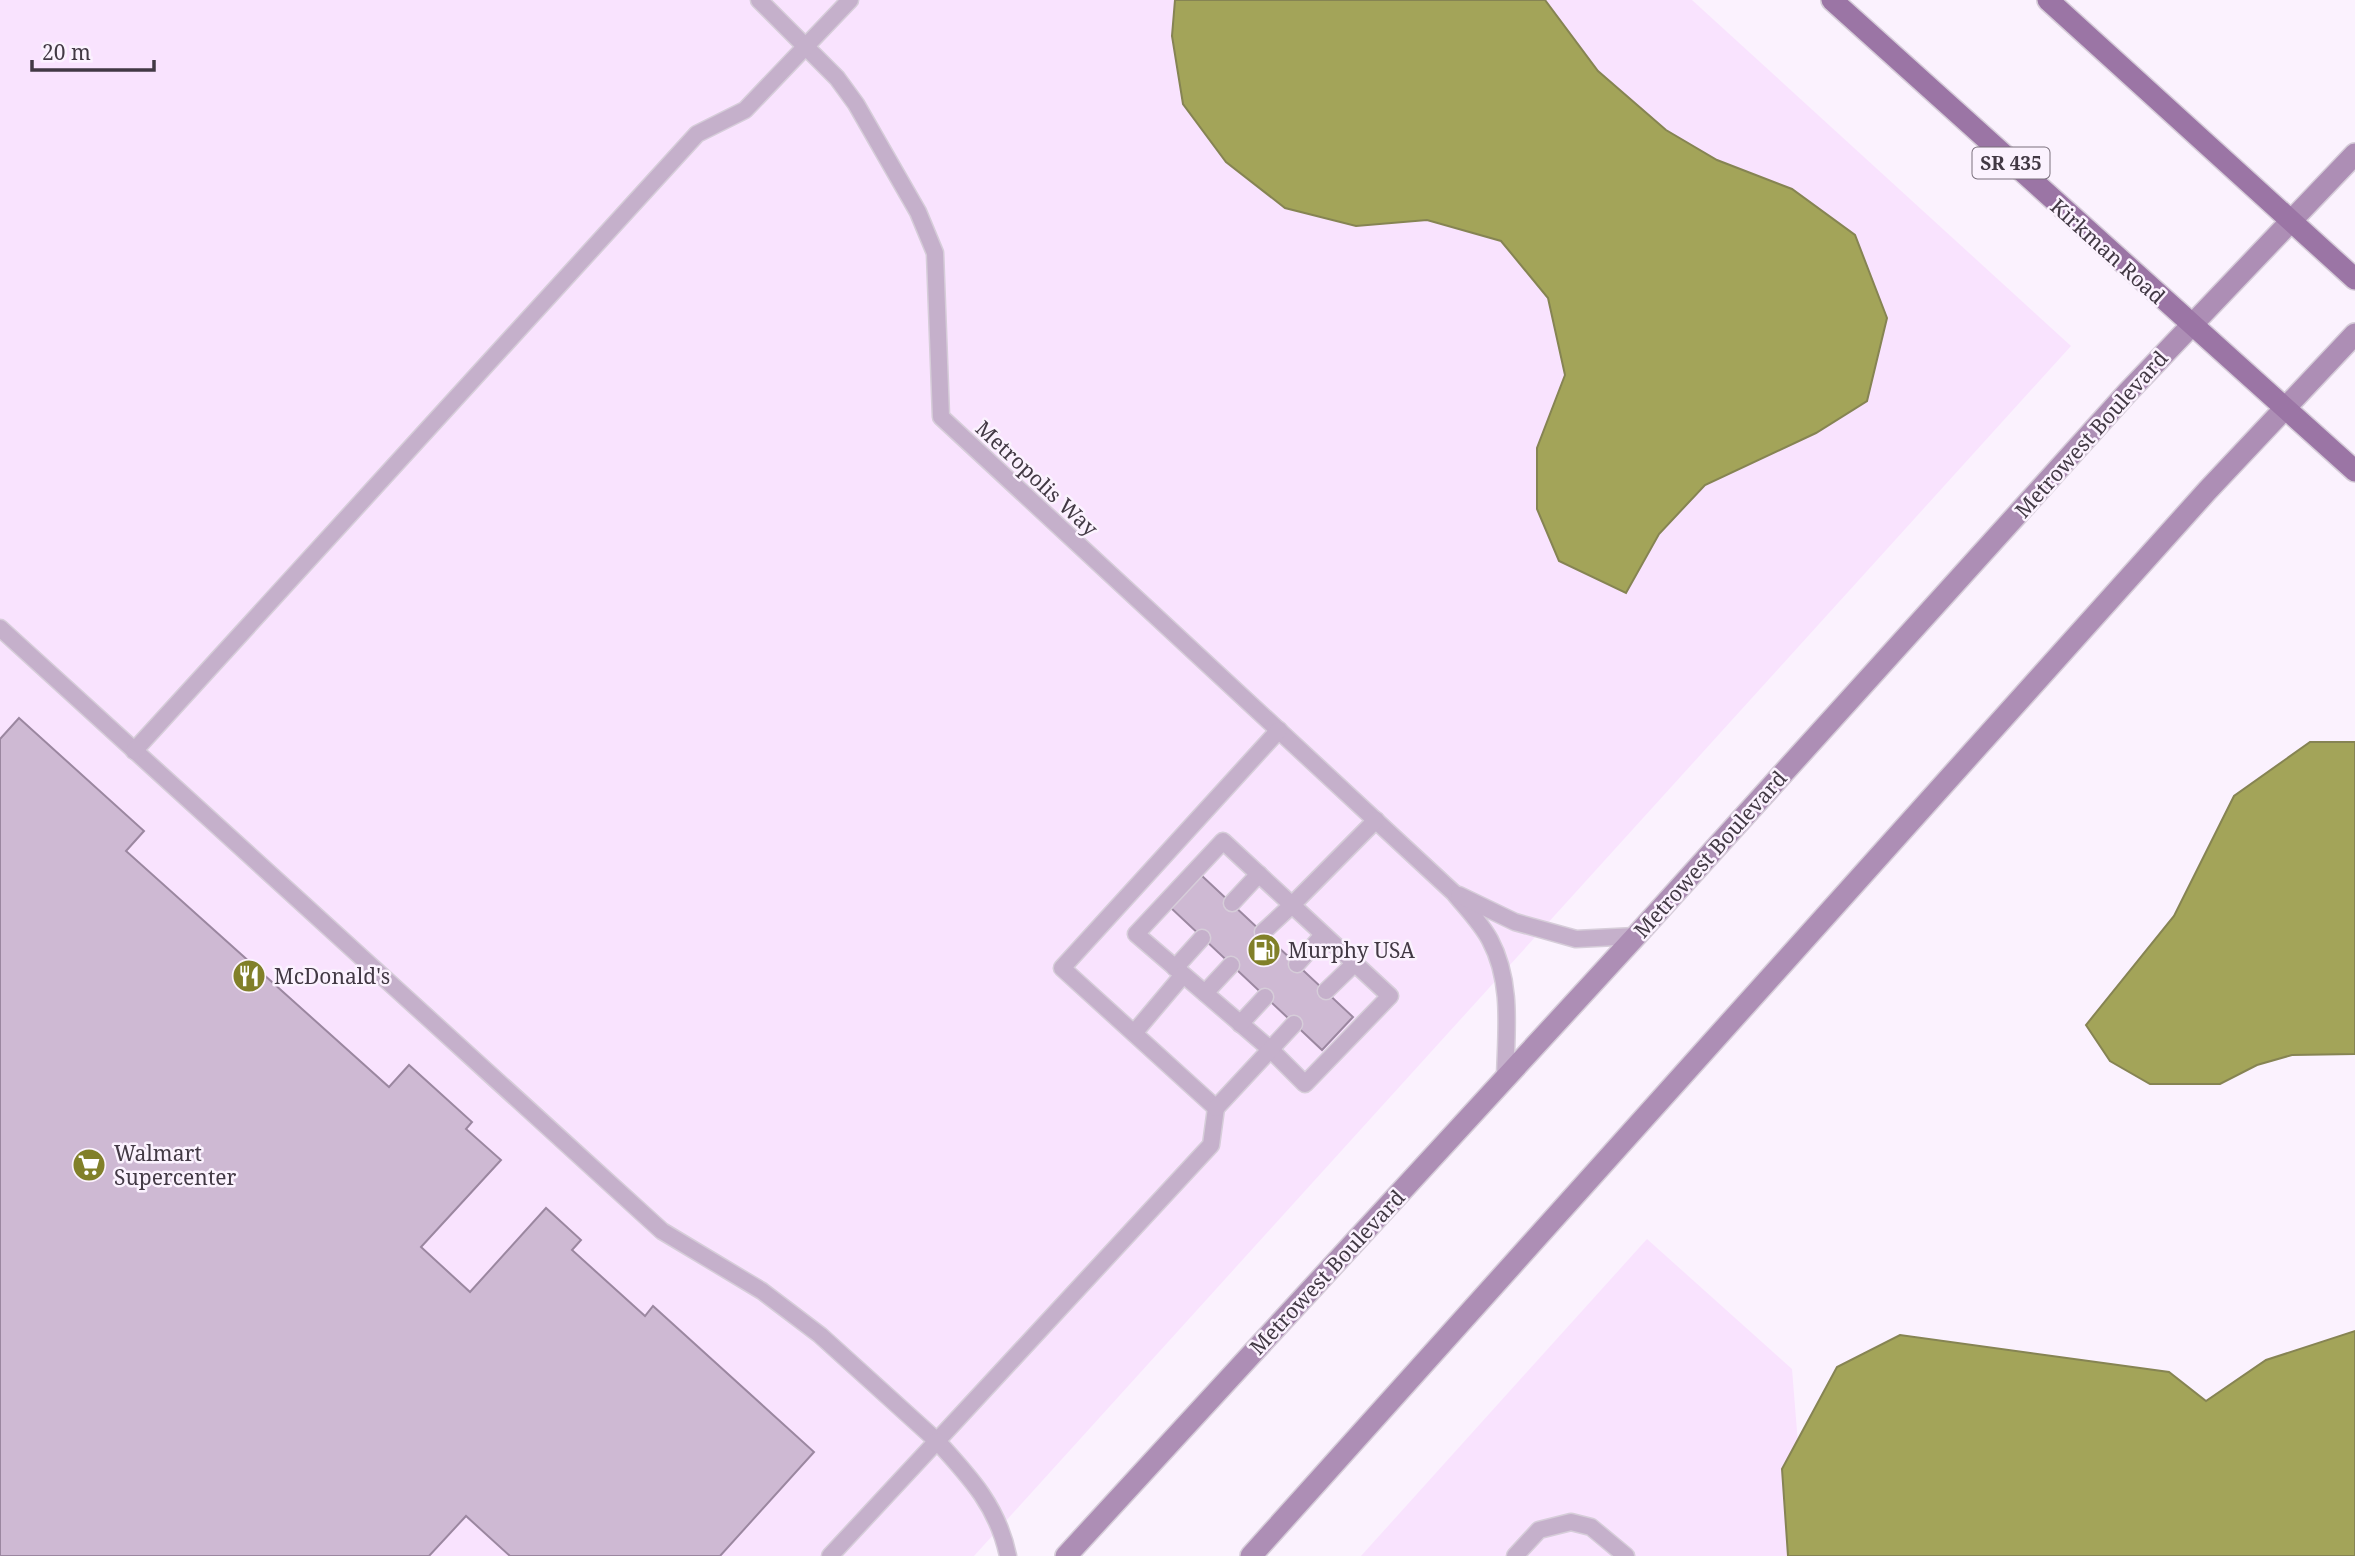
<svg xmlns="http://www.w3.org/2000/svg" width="2355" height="1556" font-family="'Noto Serif',serif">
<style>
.built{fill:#f9e3fe}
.water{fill:#a3a459;stroke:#868453;stroke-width:2}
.building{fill:#ceb9d3;stroke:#9b87a0;stroke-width:2}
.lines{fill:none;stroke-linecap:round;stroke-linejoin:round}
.lane-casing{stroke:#d6cdd9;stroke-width:19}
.secondary-casing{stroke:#d6cdd9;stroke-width:24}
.primary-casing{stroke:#d6cdd9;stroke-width:24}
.lane{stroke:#c5b0cb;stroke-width:16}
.secondary{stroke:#ad8eb5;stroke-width:21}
.primary{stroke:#9b75a5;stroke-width:21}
.labels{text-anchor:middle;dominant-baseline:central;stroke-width:5;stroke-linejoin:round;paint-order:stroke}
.shield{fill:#fbf2fe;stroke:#7a707c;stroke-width:2}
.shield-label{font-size:19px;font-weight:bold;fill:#423944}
.street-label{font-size:21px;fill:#423944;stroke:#fbf2fe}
.poi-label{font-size:21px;fill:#423944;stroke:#fbf2fe;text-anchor:start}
</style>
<rect width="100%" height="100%" fill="#fbf2fe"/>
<g class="built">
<polygon points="0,0 1692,0 2071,346 974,1556 0,1556"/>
<polygon points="1647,1239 1792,1369 1807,1556 1361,1556"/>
</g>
<g class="water">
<polygon points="1175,0 1545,0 1598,71 1666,130 1717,160 1792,189 1855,235 1887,318 1867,401 1816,433 1705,485 1659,534 1626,593 1559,561 1537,509 1537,448 1565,375 1548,298 1501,241 1427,220 1356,226 1285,208 1226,162 1183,104 1172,36"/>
<polygon points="2310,742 2355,742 2355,1054 2292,1055 2257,1065 2220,1084 2150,1084 2110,1061 2086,1025 2174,916 2234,796"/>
<polygon points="2355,1331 2355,1556 1788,1556 1782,1469 1837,1367 1900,1335 2169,1372 2206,1401 2266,1360"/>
</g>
<g class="building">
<polygon points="19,718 144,831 126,851 389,1087 409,1065 472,1122 466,1129 501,1160 421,1247 470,1292 546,1208 581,1240 572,1250 645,1316 653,1306 814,1452 720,1556 510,1556 466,1516 429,1556 0,1556 0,739"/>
<polygon points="1201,875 1353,1017 1322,1050 1171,908"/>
</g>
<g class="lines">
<defs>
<g id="lane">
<path d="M759,0L837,78L856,104L918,212L935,253L941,417L1454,893C1466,908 1481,923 1490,940C1513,983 1506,1032 1505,1079"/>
<polyline points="0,628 662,1231 762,1291 820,1335 937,1441 1211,1145 1216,1108 1062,968 1279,730"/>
<polyline points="134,751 697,134 745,110 850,0"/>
<polyline points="1459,895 1515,922 1576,939 1636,936"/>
<polyline points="1232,903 1259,874"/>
<polyline points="1263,932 1292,905 1390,996 1305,1084 1270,1049 1136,934 1223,841 1292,905 1376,820"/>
<polyline points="1297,964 1323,935"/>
<polyline points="1175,968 1202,938"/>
<polyline points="1326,991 1355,963"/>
<polyline points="1205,993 1231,965"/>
<polyline points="1240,1024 1265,997"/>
<polyline points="1134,1033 1183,975"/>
<polyline points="1216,1108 1294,1024"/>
<path d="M830,1556L937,1441C970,1477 998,1507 1008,1556"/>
<polyline points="1515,1556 1539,1530 1571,1522 1591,1527 1626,1556"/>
</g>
<g id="secondary">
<polyline points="1066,1556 1636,936 2127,393 2355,154"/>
<polyline points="1251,1556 2207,491 2355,334"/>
</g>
<g id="primary">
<polyline points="1832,0 2355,471"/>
<polyline points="2048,0 2355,279"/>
</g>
</defs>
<use href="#lane" class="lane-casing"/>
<use href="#secondary" class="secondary-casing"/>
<use href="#primary" class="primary-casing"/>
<use href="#lane" class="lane"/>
<use href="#secondary" class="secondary"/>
<use href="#primary" class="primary"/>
</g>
<defs>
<symbol id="fuel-disc" viewBox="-11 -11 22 22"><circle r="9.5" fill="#818029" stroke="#fbf2fe"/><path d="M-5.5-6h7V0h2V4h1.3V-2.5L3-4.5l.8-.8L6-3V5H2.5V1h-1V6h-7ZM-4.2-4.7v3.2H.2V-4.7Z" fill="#fff"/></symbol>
<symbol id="restaurant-disc" viewBox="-11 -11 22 22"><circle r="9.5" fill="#818029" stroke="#fbf2fe"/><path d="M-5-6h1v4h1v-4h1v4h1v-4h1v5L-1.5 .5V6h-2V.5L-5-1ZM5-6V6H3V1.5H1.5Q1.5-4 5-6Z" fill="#fff"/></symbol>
<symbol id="supermarket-disc" viewBox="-11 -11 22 22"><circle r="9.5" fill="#818029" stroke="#fbf2fe"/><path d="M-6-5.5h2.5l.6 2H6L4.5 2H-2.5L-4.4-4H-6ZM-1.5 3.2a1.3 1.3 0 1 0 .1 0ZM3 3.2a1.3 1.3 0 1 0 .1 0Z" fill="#fff"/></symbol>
</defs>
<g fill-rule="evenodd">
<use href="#fuel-disc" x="1245" y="931" width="38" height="38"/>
<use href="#restaurant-disc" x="230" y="957" width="38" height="38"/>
<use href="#supermarket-disc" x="70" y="1146" width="38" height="38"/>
</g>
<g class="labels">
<rect class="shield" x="1972.5" y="147.5" width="77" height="31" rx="5"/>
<g class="shield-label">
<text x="2011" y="163">SR 435</text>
</g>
<g class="street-label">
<text transform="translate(2108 251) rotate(42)">Kirkman Road</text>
<text transform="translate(2091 434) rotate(-48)">Metrowest Boulevard</text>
<text transform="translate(1037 478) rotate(43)">Metropolis Way</text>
<text transform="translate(1710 854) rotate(-48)">Metrowest Boulevard</text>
<text transform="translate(1327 1272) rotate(-47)">Metrowest Boulevard</text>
</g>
<g class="poi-label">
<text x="1288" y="950">Murphy USA</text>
<text x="274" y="976">McDonald's</text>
<text x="114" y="1153">Walmart<tspan x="114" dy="24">Supercenter</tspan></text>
</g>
</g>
<path d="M32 60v10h122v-10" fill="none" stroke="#423944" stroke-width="3.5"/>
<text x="42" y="60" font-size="21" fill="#423944" stroke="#fbf2fe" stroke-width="5" paint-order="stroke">20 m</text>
</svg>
